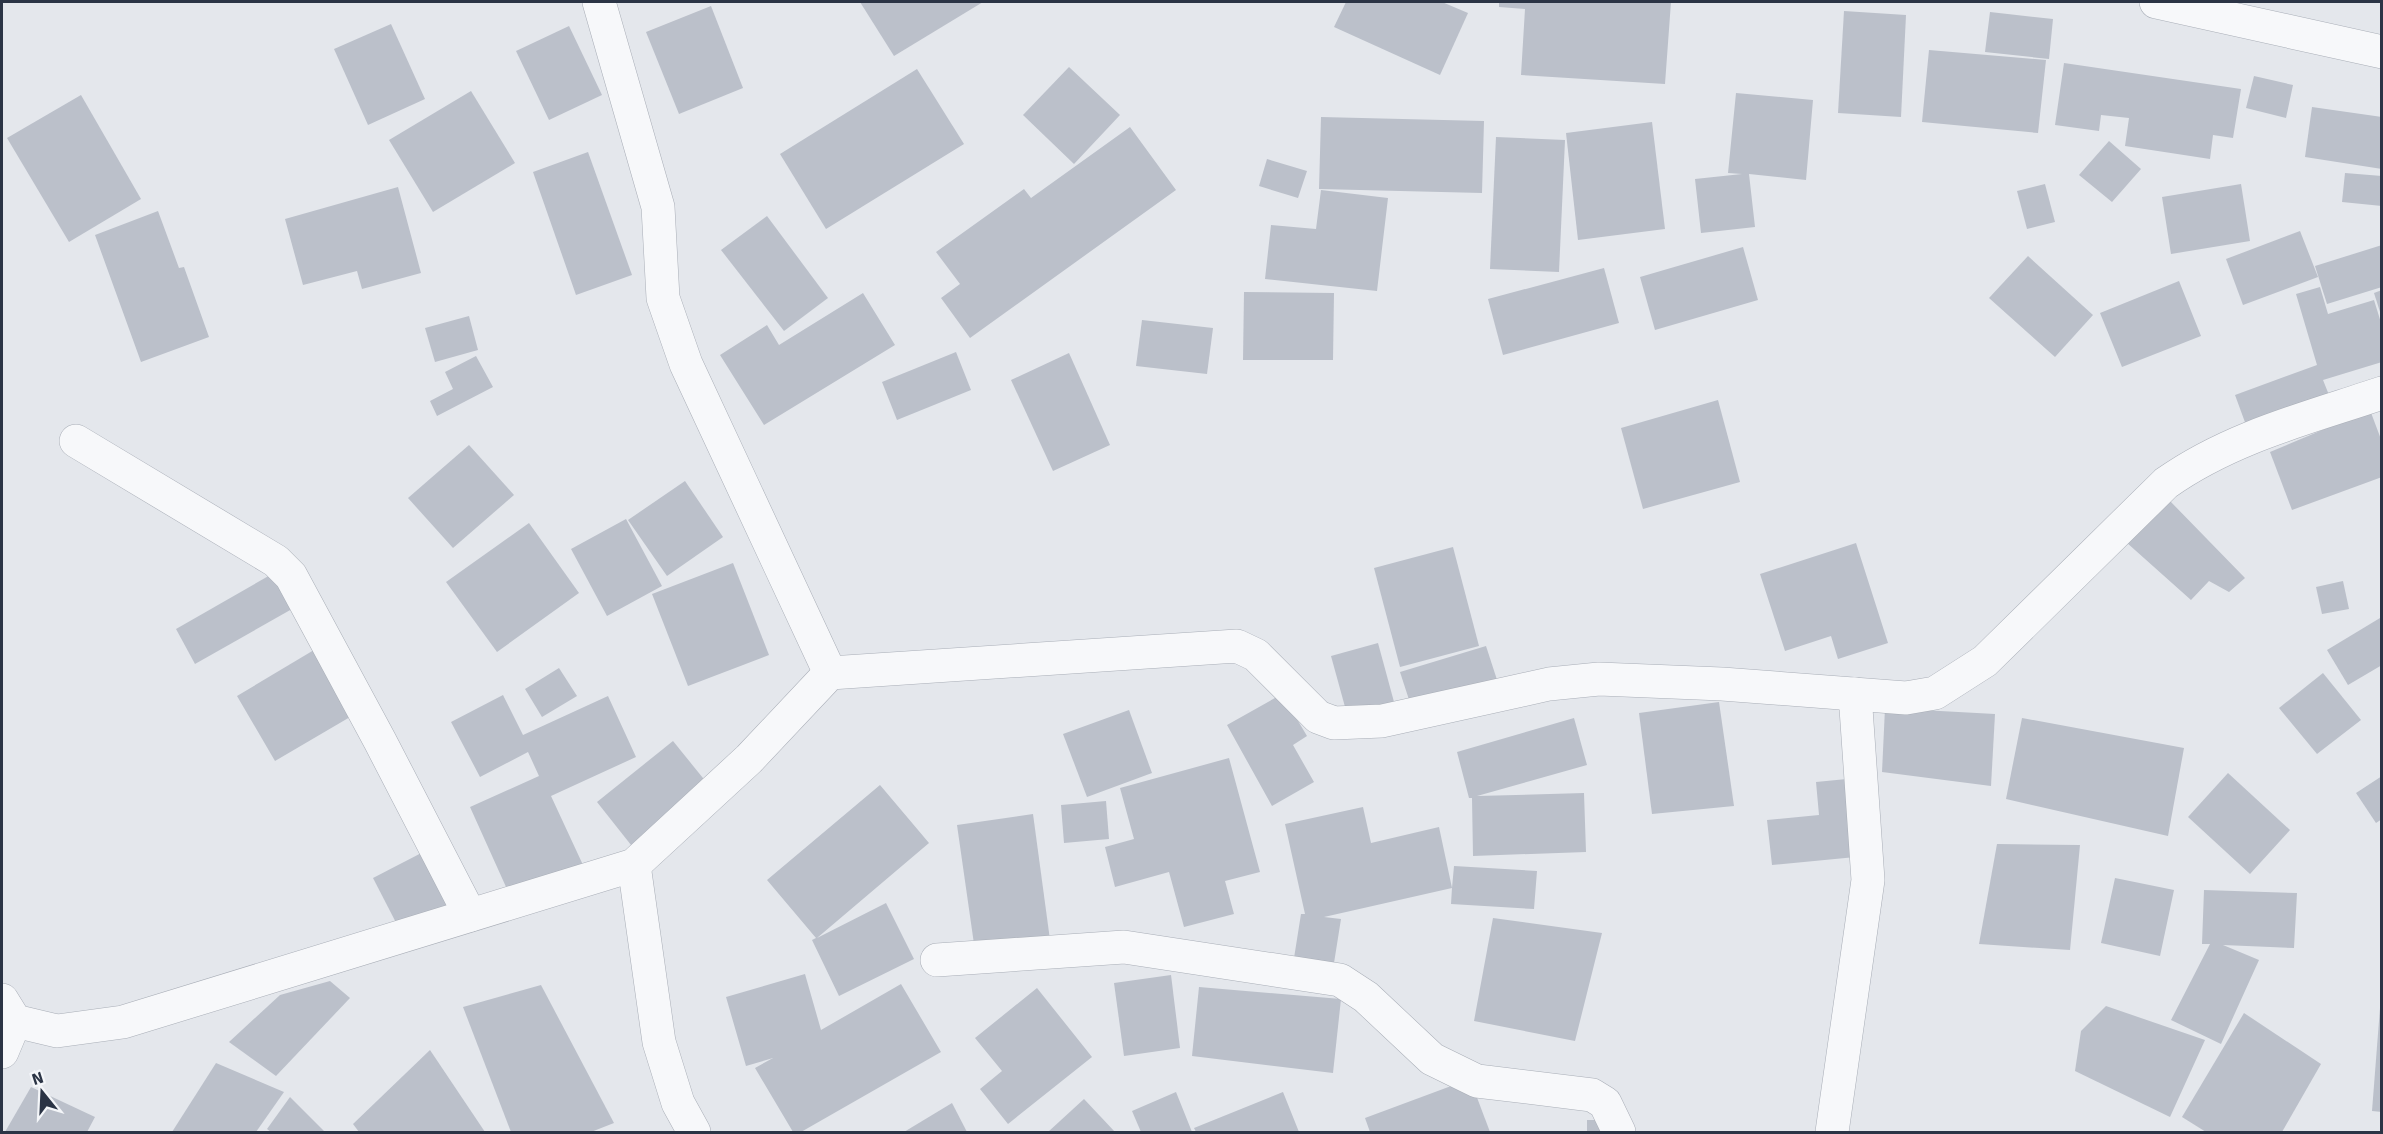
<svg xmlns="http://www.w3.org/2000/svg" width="2383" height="1134" font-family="Signika,sans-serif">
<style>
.building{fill:#bbc0ca}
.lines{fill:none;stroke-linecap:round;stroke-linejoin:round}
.street-casing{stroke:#a9aeb7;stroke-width:34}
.street{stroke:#f7f8fa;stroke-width:33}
</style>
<rect width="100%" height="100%" fill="#e4e7ec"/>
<g class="building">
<polygon points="860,2 983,2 894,56"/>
<polygon points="1346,2 1442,2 1468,13 1440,75 1334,27"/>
<polygon points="1499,2 1671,2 1665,84 1521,75 1525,9 1499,7"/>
<polygon points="711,6 743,88 679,114 646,32"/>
<polygon points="1844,11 1906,15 1901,117 1838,113"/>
<polygon points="1990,12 2053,19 2049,59 1985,52"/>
<polygon points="391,24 425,99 368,125 334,49"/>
<polygon points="569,26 602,95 549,120 516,51"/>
<polygon points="1929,50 2046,60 2038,133 1922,122"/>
<polygon points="2064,63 2241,89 2233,138 2213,135 2210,159 2125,146 2129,118 2101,115 2099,131 2055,125"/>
<polygon points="1069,67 1120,115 1074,164 1023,115"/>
<polygon points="917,69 964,144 826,229 780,154"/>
<polygon points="2254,76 2293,85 2286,118 2246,108"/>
<polygon points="471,91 515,163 433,212 389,140"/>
<polygon points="1736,93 1813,100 1806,180 1749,174 1755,227 1701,233 1695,179 1742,174 1728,173"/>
<polygon points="81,95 141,199 69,242 7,138"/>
<polygon points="2312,107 2382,117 2382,169 2305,157"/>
<polygon points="1321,117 1484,121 1482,193 1319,189"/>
<polygon points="1652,122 1665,229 1578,240 1566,133"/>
<polygon points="1130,127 1176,190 970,338 941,298 960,284 936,252 1024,189 1031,198"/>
<polygon points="1496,137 1565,140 1559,272 1490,269"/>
<polygon points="2109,141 2141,169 2112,202 2079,175"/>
<polygon points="588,152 632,275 576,295 533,172"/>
<polygon points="1267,159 1307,171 1298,198 1259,186"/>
<polygon points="2345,173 2382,176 2382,206 2342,202"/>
<polygon points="2045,184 2055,222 2027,229 2017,191"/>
<polygon points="2241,184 2250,241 2171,254 2162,197"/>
<polygon points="398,187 421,273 362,289 357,271 303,285 285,219"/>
<polygon points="1321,190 1388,198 1377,291 1265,279 1271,225 1316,229"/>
<polygon points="158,211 179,268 184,267 209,337 141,362 95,235"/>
<polygon points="767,216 828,298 784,331 721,250"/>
<polygon points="2300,231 2318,277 2243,305 2226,259"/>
<polygon points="2382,245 2382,287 2327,304 2315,266"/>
<polygon points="1743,247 1758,300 1655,330 1640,277"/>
<polygon points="2028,256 2093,315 2055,357 1989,298"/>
<polygon points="1604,268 1619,323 1503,355 1488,299"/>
<polygon points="2179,281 2201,336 2122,367 2100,313"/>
<polygon points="2320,287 2328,314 2374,300 2382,326 2382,362 2323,380 2329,395 2246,425 2235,395 2317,365 2296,294"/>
<polygon points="2382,290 2382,315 2381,315 2374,293"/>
<polygon points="1244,292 1334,293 1333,360 1243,360"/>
<polygon points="863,293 895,345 764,425 720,355 767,325 779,345"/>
<polygon points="469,316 478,350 435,362 425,328"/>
<polygon points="1142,320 1213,328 1207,374 1136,366"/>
<polygon points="956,352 971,390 897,420 882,382"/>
<polygon points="1069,353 1110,445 1053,471 1011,380"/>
<polygon points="476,356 493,387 437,416 430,401 453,389 445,372"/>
<polygon points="1718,400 1740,482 1643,509 1621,428"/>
<polygon points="2370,410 2382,442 2382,477 2292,510 2270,452"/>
<polygon points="469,445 514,495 453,548 408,498"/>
<polygon points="685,481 723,537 667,576 628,520"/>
<polygon points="2170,501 2245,578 2229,592 2209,581 2191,600 2126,542"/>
<polygon points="626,519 662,586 607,616 571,549"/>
<polygon points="529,523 579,593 497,652 446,582"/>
<polygon points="1856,543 1888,643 1838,659 1831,636 1785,651 1760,574"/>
<polygon points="1453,547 1479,646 1400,667 1374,568"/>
<polygon points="733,563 769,655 688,686 652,594"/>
<polygon points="272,574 292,609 195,664 176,629"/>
<polygon points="2343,581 2349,609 2322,614 2316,587"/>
<polygon points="2380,618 2382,665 2348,685 2327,650"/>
<polygon points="1378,643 1397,713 1350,725 1331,656"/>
<polygon points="324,644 362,710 275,761 237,696"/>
<polygon points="1486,646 1499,686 1413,712 1400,672"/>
<polygon points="559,668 577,696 542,717 525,689"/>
<polygon points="2323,673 2361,720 2317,754 2279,708"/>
<polygon points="1282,694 1307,736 1293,745 1314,782 1272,806 1227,725"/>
<polygon points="503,695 523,735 608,696 636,757 551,796 583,865 511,898 470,807 539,776 528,752 480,777 451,722"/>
<polygon points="1719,702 1734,806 1652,814 1639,713"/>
<polygon points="1885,708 1995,714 1991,786 1882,772"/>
<polygon points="1129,710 1152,773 1087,797 1063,734"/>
<polygon points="1574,718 1587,765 1477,796 1584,793 1586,852 1473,856 1472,798 1469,798 1457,752"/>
<polygon points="2022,718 2184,748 2168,836 2006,799"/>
<polygon points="673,741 711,788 635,850 597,802"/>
<polygon points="1229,758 1260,872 1225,881 1234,914 1184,927 1169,872 1115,887 1105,847 1134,839 1120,788"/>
<polygon points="2228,773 2290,830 2250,874 2188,817"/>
<polygon points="2382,776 2382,819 2376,823 2356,793"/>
<polygon points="1857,778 1866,856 1772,865 1767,820 1819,815 1816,782"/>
<polygon points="880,785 929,843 817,938 886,903 914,959 839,996 812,940 816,938 767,880"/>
<polygon points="1106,801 1109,839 1064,843 1061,805"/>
<polygon points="1363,807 1371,843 1439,827 1452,888 1454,866 1537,871 1534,909 1451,904 1452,888 1324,917 1341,919 1334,963 1294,958 1301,914 1305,914 1285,824"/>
<polygon points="1033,814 1050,940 975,951 957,825"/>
<polygon points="1997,844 2080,845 2070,950 1979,944"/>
<polygon points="431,848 464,912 406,942 373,878"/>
<polygon points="2115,878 2174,890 2160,956 2101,943"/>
<polygon points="2204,890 2297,893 2294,948 2223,945 2259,960 2221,1044 2171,1020 2210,944 2202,944"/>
<polygon points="1493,918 1602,933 1575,1041 1474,1021"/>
<polygon points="805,974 821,1030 901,984 941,1052 801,1132 793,1132 755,1068 773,1058 746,1066 726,997"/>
<polygon points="1171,975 1180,1048 1124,1056 1114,983"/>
<polygon points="330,981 350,998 276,1076 229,1042 280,995"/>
<polygon points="541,985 614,1123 591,1132 511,1132 463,1007"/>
<polygon points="1199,987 1341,999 1333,1073 1192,1056"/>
<polygon points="1037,988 1092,1057 1008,1124 980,1089 1002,1071 975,1038"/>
<polygon points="2106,1006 2205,1040 2170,1117 2075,1071 2081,1031"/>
<polygon points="2380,1008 2382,1008 2382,1112 2372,1111"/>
<polygon points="2244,1013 2321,1064 2282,1132 2206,1132 2182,1117"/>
<polygon points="430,1050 485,1132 359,1132 353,1124"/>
<polygon points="216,1063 284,1092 256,1132 172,1132"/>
<polygon points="1470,1079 1490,1132 1370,1132 1365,1118"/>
<polygon points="31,1087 95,1117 87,1132 5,1132"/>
<polygon points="1176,1092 1192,1132 1141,1132 1132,1111"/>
<polygon points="1283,1092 1299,1132 1196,1132 1194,1128"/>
<polygon points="290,1097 325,1132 271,1132 267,1129"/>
<polygon points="1084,1099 1115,1132 1048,1132"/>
<polygon points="952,1103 967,1132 904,1132"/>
<rect x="1587" y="1120" width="34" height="12"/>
</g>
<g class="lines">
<defs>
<g id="street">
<polyline points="599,2 658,207 663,298 686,364 830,673"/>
<polyline points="2156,2 2382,52"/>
<polyline points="76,441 276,561 291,576 380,741 470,915"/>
<polyline points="634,865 659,1042 678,1103 694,1132"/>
<polyline points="937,960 1124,947 1340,980 1366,997 1432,1059 1477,1081 1592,1095 1605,1103 1619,1132"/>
<path d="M2,1000L15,1021L57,1031L123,1022L634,865L749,759L830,673L1237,646L1256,655L1318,717L1334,723L1382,721L1549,684L1599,679L1722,684L1906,698L1935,693L1985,661L2166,483C2231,437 2308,418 2382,393"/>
<polyline points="2,1052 15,1021"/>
<polyline points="1832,1132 1868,880 1855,694"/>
</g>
</defs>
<use href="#street" class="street-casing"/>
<use href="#street" class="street"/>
</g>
<rect width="2383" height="1134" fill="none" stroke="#2b3445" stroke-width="6"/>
<g transform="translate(42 1092) rotate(342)" stroke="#f4f6f9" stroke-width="4.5" paint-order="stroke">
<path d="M0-4.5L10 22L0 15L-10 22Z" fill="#2b3445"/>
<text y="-9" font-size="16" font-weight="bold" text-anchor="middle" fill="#2b3445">N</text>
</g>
</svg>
